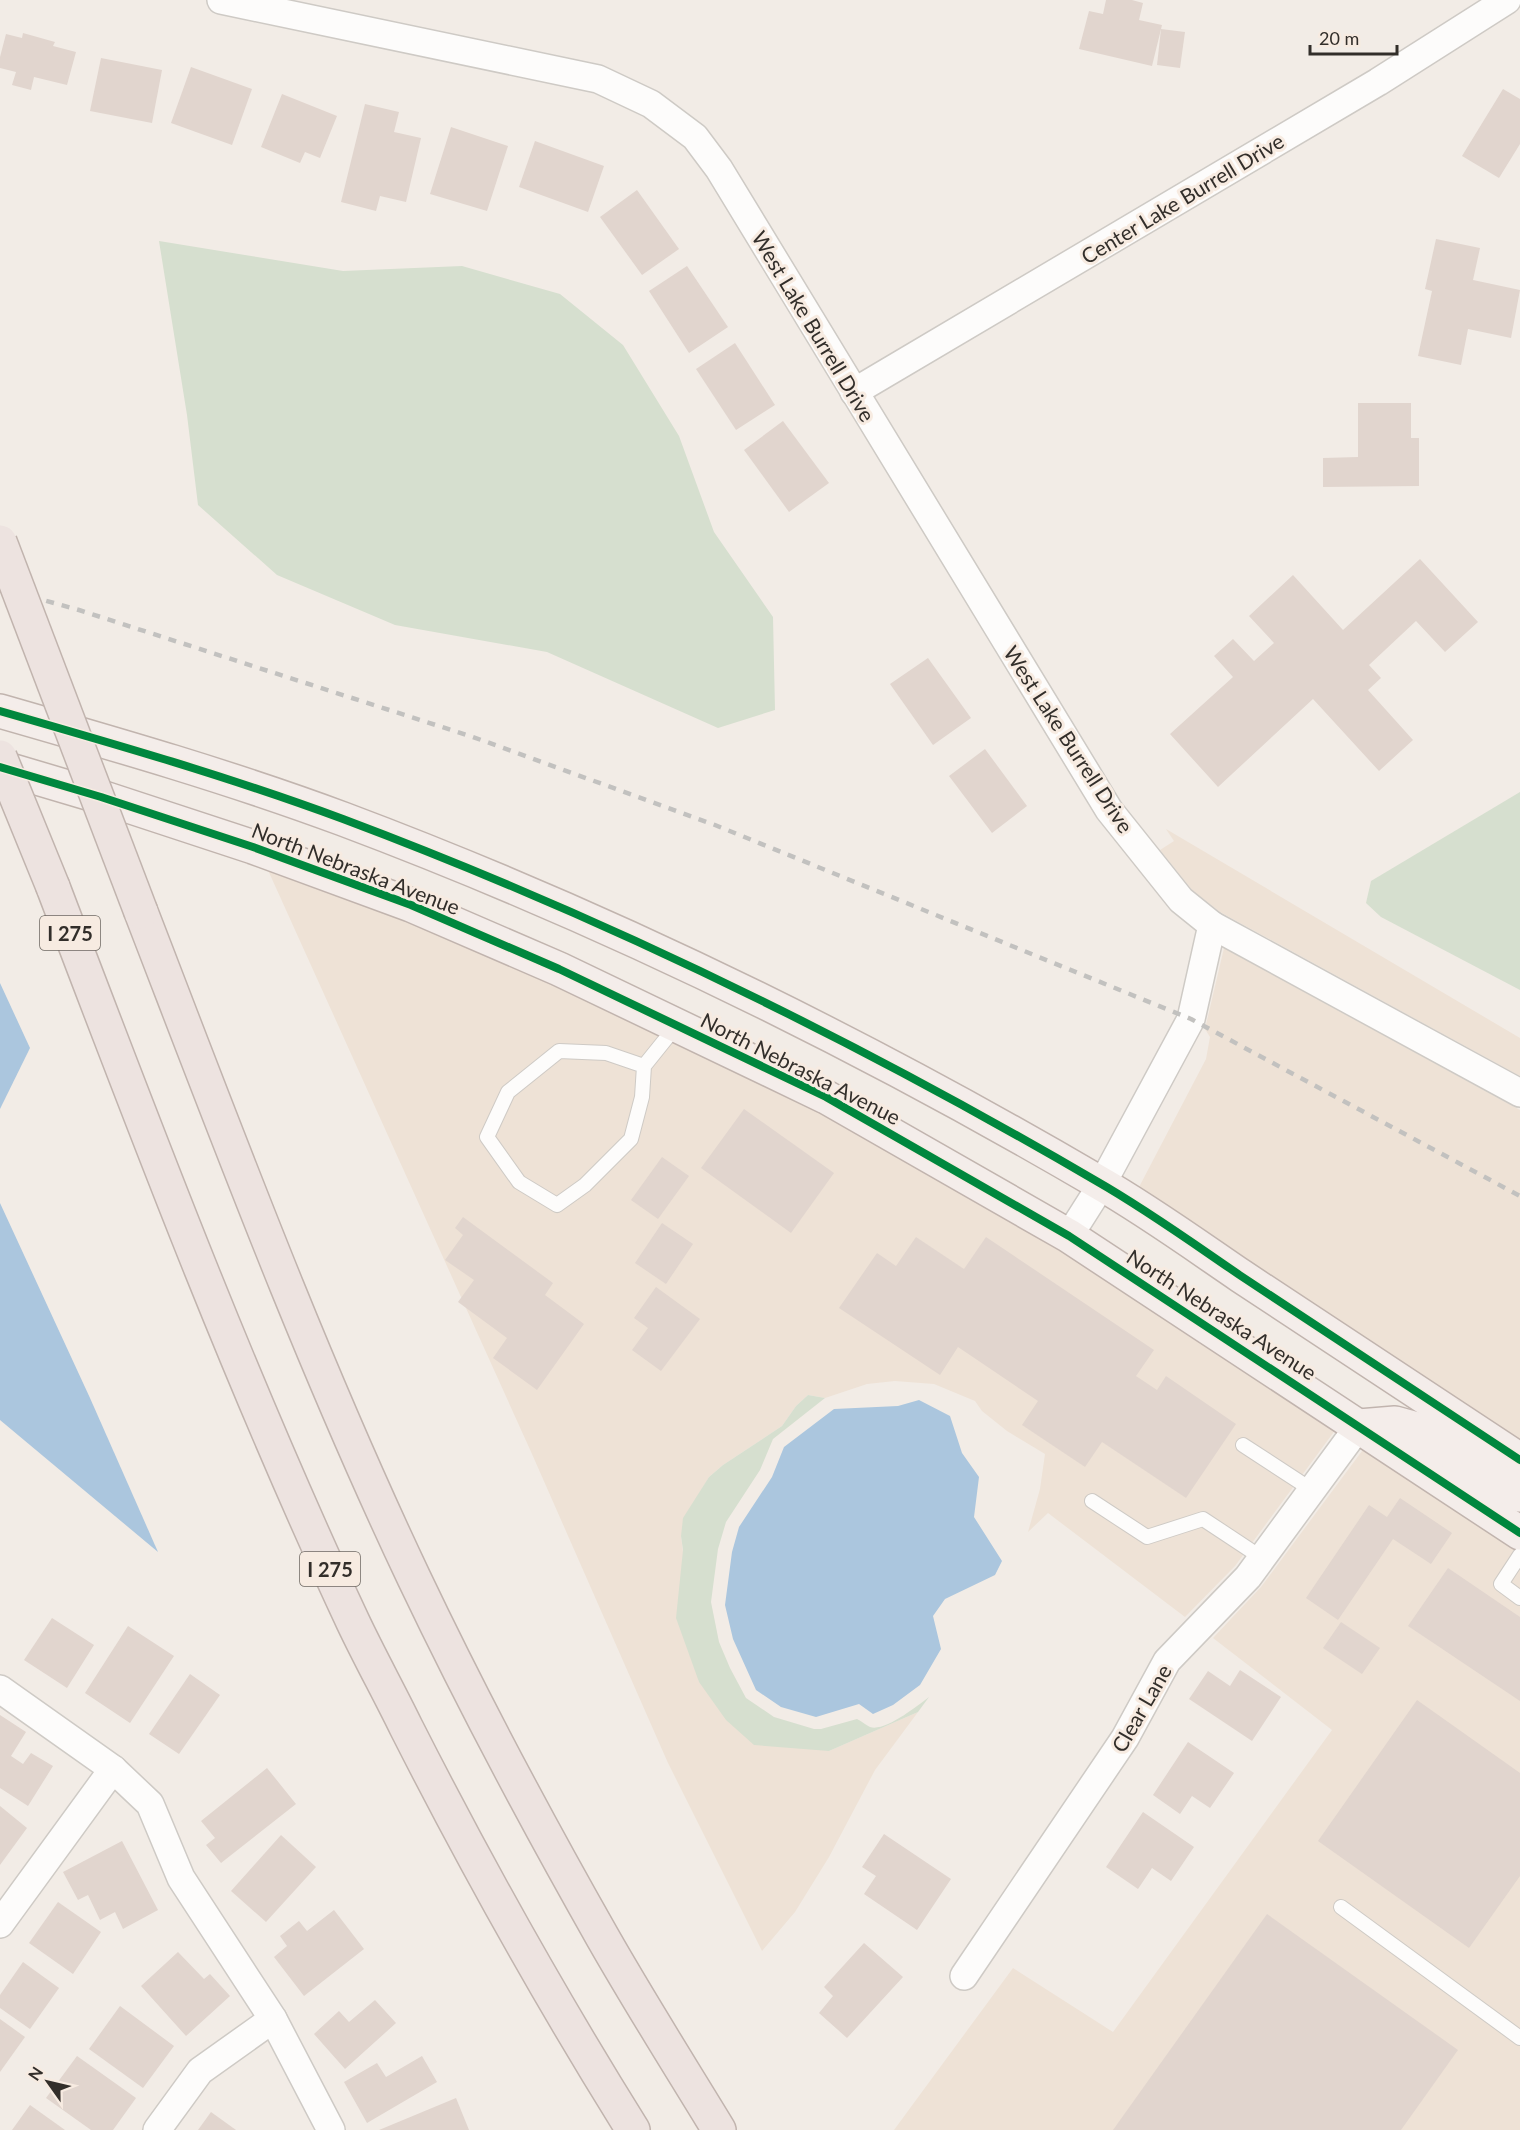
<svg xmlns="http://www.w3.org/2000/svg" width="1520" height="2130" font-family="Lato,sans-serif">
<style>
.built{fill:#eee2d6}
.green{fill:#d6dfcf}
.water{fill:#abc6de}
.building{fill:#e1d5ce}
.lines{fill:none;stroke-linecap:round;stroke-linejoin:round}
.service-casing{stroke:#cecac5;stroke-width:16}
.minor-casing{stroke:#cecac5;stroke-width:30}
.primary-casing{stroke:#c1b4ae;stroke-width:36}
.motorway-casing{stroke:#c1b4ae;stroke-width:36}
.service{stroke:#fdfcfb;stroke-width:14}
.minor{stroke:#fdfcfb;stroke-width:27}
.primary{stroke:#f4edea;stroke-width:33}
.motorway{stroke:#ede3e0;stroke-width:33}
.rail{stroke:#c2c1bf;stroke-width:4.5;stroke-dasharray:8 8;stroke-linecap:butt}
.motorway-bridge-casing{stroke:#c1b4ae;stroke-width:36;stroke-linecap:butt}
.motorway-bridge{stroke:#ede3e0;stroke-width:33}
.cycleway-casing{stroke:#f7ebe1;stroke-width:11}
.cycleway{stroke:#00873e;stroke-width:8}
.labels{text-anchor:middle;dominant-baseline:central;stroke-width:6;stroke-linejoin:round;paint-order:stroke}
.shield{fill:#f7ebe1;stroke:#6d6761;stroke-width:1.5}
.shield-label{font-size:20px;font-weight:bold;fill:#322e2a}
.street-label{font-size:21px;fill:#322e2a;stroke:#f7ebe1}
</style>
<rect width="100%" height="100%" fill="#f2ece6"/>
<g class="built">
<polygon points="1166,829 1520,1038 1520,1076 1220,912 1192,890 1160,850 1174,841"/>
<polygon points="267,868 406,920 553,982 819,1111 1061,1249 1336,1429 1235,1566 1185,1617 1048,1513 1028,1532 1040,1489 1045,1454 1007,1431 982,1411 975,1401 934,1384 895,1381 867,1384 825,1398 808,1395 796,1406 782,1426 723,1465 709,1477 699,1494 681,1536 699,1682 829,1751 918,1712 875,1770 829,1857 795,1912 762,1951 668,1763 532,1454"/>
<polygon points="1224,948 1520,1110 1520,1441 1138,1189 1206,1059 1210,1037 1205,1029"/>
<polygon points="1365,1447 1520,1551 1520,2130 894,2130 1013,1968 1113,2032 1332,1730 1213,1638 1261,1587"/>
</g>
<g class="green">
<polygon points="159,241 343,271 462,266 560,294 623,345 679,436 714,532 773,617 775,710 718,728 547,652 395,625 277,575 198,505 187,415"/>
<polygon points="1520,792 1520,990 1381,917 1366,903 1371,881"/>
<path d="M808,1395L825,1398L773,1439L760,1470L726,1522L718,1549L711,1602L719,1642L730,1668L746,1698L774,1717L814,1729H821L857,1719C861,1721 866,1725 870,1727C885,1732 917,1706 929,1697L918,1712L829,1751L754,1745L726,1720L699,1682L676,1618L683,1550L681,1536L683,1518L709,1477L723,1465L782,1426L796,1406Z"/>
</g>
<g class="water">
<polygon points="0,983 30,1048 0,1109"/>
<polygon points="0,1203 90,1398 158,1552 0,1420"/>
<polygon points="919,1400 950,1416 962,1453 979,1477 974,1517 1002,1561 995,1575 945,1599 933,1616 941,1649 920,1685 893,1705 873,1714 859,1704 816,1717 781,1707 756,1690 733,1639 725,1605 732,1552 739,1527 772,1477 784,1447 834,1409 898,1406"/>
</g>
<g class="building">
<polygon points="1106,0 1132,0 1143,3 1139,20 1162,25 1152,66 1079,49 1089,11 1103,14"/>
<polygon points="1161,29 1185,32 1180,68 1157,65"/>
<polygon points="23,33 55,42 53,46 76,52 67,85 34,77 31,90 12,85 16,72 0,68 0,57 6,34 22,38"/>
<polygon points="101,58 162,70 152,123 90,111"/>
<polygon points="191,67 252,89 232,145 171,123"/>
<polygon points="1503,89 1520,99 1520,144 1499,178 1462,156"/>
<polygon points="282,94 337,116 320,158 305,152 300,163 261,147"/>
<polygon points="365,104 399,112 394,132 421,138 406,202 380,196 376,211 341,202"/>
<polygon points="451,127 508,146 487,211 430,194"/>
<polygon points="535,141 604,166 588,212 519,187"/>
<polygon points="637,190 679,249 642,275 600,217"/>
<polygon points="1436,239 1480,248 1473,280 1520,290 1511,338 1468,329 1461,365 1418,356 1432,291 1425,289"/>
<polygon points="687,266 728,327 689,353 649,291"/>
<polygon points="735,343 775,405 736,430 696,369"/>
<polygon points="1358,403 1411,403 1411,438 1419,438 1419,486 1323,487 1323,458 1358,457"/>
<polygon points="783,421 829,483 789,512 744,450"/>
<polygon points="1420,559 1478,622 1445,652 1416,621 1369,665 1381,678 1368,690 1413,740 1379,771 1313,699 1218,787 1170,734 1233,677 1214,656 1233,639 1254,661 1274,643 1249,616 1293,575 1343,630"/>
<polygon points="928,658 971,718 933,745 890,684"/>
<polygon points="985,749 1027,806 992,833 949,776"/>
<polygon points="744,1109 834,1173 791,1233 701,1168"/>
<polygon points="662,1157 689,1176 658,1219 631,1200"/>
<polygon points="463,1217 553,1283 545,1295 584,1324 537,1390 493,1358 507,1338 458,1302 474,1280 445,1260 463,1235 455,1228"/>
<polygon points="662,1223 693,1244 666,1284 635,1263"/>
<polygon points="916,1237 964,1269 986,1237 1154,1350 1136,1376 1157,1390 1166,1376 1236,1424 1186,1498 1102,1442 1085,1467 1022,1425 1038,1401 958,1347 940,1375 839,1308 877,1253 896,1266"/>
<polygon points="656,1287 700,1319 661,1371 632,1350 648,1328 634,1318"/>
<polygon points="1400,1498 1452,1533 1431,1564 1393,1539 1338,1620 1306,1598 1369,1505 1387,1517"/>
<polygon points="1448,1568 1520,1617 1520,1701 1408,1626"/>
<polygon points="52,1618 94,1645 67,1688 24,1660"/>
<polygon points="1341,1622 1380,1648 1362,1674 1323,1648"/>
<polygon points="128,1626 174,1656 130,1723 85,1693"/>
<polygon points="1240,1670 1281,1697 1252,1741 1189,1699 1208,1671 1230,1686"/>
<polygon points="190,1674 220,1695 179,1754 149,1734"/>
<polygon points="1417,1700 1520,1773 1520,1876 1469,1948 1318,1841"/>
<polygon points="0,1715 26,1732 11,1756 23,1764 31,1753 53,1766 28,1806 0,1788"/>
<polygon points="1188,1742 1234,1773 1210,1808 1192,1796 1180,1814 1153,1795"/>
<polygon points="267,1768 296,1804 221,1863 206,1845 215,1838 201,1821"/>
<polygon points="0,1806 27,1828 0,1865"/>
<polygon points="1143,1812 1194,1847 1171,1881 1152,1868 1138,1889 1106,1867"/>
<polygon points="884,1834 951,1879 917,1930 864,1894 876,1876 862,1867"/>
<polygon points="281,1835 316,1867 266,1922 231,1891"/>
<polygon points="122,1841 158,1910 123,1929 115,1912 100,1920 88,1895 78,1900 63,1872"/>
<polygon points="58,1902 101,1932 73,1974 29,1943"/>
<polygon points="334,1910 364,1949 304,1996 274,1957 287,1946 280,1936 299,1921 307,1931"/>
<polygon points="1267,1914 1458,2050 1401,2130 1113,2130"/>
<polygon points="864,1943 903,1977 847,2038 819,2013 833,1996 824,1987"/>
<polygon points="178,1952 204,1979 210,1974 230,1996 186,2036 141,1986"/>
<polygon points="23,1962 59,1988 30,2029 0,2008 0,1995"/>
<polygon points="375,2000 396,2023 345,2069 314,2034 339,2011 349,2022"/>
<polygon points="120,2006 174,2046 143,2088 89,2049"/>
<polygon points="0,2019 25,2037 0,2072"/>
<polygon points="77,2056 136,2098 113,2130 91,2130 46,2098"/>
<polygon points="422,2056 437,2082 367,2123 344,2082 377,2063 386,2077"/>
<polygon points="456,2098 469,2130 379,2130"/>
<polygon points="30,2105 65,2130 12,2130"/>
<polygon points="211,2112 236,2130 198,2130"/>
</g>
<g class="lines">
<defs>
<g id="service">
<polyline points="644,1066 606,1053 559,1051 508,1092 487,1137 519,1182 557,1205 585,1185 631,1139 642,1097 644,1066 677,1025"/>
<polyline points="1243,1445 1312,1490"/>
<polyline points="1092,1501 1147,1537 1203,1519 1262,1558"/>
<polyline points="1520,1555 1501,1584 1520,1598"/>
<polyline points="1341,1907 1520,2038"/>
</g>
<g id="minor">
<polyline points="221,0 598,79 651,104 695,137 719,169 1109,810 1181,900 1212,925 1191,1019 1102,1184 1069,1236"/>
<polyline points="854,392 1378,82 1507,0"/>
<polyline points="1212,925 1520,1093"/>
<polyline points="0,1689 113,1769 150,1804 181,1878 273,2019 331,2130"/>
<polyline points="0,1924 113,1769"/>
<polyline points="964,1976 1125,1738 1167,1661 1248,1577 1359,1426"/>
<polyline points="157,2130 200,2071 273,2019"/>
</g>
<g id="primary">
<path d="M0,711C115,744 230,777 343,819C604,917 857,1041 1098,1182C1147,1210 1194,1244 1241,1276C1334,1337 1427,1398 1520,1460"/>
<polyline points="0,767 101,797 253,847 411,905 559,969 826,1097 1069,1236 1520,1533"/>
<polyline points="1359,1426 1395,1423 1413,1428 1520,1495"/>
</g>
<g id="motorway">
<path d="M53,887C147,1134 241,1383 353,1622C370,1658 389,1692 406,1727C476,1865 551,1999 633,2130"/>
<path d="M141,912C227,1135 311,1361 414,1578C472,1700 536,1820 603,1938C640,2003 680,2066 719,2130"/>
</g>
</defs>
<use href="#service" class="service-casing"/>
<use href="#minor" class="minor-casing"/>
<use href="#primary" class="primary-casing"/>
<use href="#motorway" class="motorway-casing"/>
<use href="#service" class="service"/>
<use href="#minor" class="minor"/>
<use href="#primary" class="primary"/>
<use href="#motorway" class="motorway"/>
<polyline class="rail" points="0,588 79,610 473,737 715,825 1191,1019 1520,1196"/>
<defs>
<g id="motorway-bridge">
<polyline points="0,542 141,912"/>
<polyline points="0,757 53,887"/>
</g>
</defs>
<use href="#motorway-bridge" class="motorway-bridge-casing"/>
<use href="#motorway-bridge" class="motorway-bridge"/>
<defs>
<g id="cycleway">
<path d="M0,711C115,744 230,777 343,819C604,917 857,1041 1098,1182C1147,1210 1194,1244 1241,1276C1334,1337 1427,1398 1520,1460"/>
<polyline points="0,767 101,797 253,847 411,905 559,969 826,1097 1069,1236 1520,1533"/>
</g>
</defs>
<use href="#cycleway" class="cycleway-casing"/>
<use href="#cycleway" class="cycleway"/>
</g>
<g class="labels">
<g class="shield">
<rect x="40" y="916" width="60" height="34" rx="4.5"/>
<rect x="300" y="1552" width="60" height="34" rx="4.5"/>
</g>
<g class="shield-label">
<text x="70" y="933">I 275</text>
<text x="330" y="1569">I 275</text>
</g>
<g class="street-label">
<text transform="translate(1182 198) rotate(-31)">Center Lake Burrell Drive</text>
<text transform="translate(814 326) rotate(59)">West Lake Burrell Drive</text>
<text transform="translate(1069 739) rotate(57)">West Lake Burrell Drive</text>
<text transform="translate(356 868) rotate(21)">North Nebraska Avenue</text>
<text transform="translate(801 1068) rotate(27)">North Nebraska Avenue</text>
<text transform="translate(1222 1314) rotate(33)">North Nebraska Avenue</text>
<text transform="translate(1141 1708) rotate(-60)">Clear Lane</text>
</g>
</g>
<g transform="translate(48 2082) rotate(304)" stroke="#f7ebe1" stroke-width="4.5" paint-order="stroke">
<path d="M0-4.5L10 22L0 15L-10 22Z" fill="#322e2a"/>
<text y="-9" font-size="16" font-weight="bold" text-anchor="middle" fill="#322e2a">N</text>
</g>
<path d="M1310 45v9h87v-9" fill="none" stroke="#322e2a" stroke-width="3"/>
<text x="1319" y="45" font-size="18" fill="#322e2a" stroke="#f7ebe1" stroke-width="4.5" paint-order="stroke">20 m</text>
</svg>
